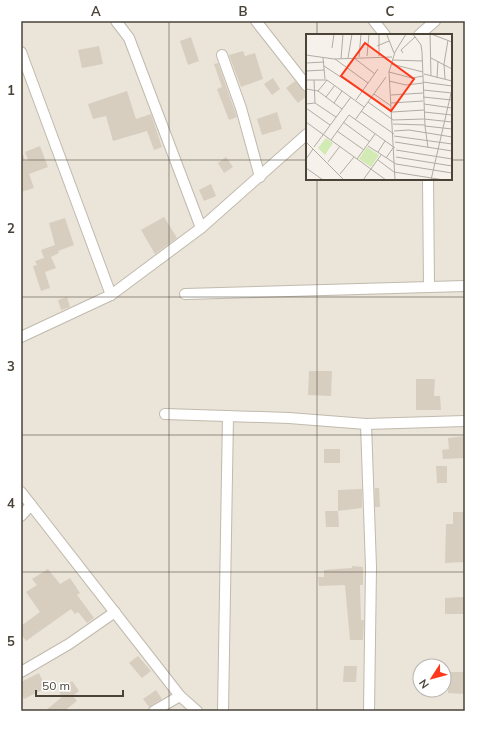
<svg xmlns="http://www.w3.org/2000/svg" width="486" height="732" font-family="Mulish,sans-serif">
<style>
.residential{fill:#eae4d9;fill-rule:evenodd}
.building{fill:#d8cec0}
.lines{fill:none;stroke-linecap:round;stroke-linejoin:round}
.minor-casing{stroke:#c1baad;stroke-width:12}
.minor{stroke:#fff;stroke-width:10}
.grid{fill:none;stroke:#4a4338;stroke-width:1;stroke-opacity:0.55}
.inset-road{fill:none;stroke:#b1aca3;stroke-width:1}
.view{fill:#fe381a;fill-opacity:0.15;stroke:#fe381a;stroke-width:2}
.inset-edge{fill:none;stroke:#4a4338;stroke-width:2}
.neatline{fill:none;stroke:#4a4338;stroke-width:1.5}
.grid-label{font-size:13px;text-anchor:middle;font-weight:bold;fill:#4a4338}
</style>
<rect width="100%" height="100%" fill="#f6f2eb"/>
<path class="residential" d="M21,21H465V711H21ZM307,35H451V179H307ZM420,666H444V690H420Z"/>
<g class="building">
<polygon points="191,37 199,61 188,65 180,41"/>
<polygon points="99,46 103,64 82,68 78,50"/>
<polygon points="243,51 245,56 255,53 263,79 241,87 229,55"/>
<polygon points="218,63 237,117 229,120 217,89 222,87 214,64"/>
<polygon points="273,78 280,89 272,95 264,84"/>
<polygon points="295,81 307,94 307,96 298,103 286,88"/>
<polygon points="127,91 136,119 151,114 162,147 154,150 147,131 113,141 106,116 93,119 88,104"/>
<polygon points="277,112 282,129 262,135 257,119"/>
<polygon points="40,146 48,167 29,174 34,188 21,192 21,155 23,154 25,161 28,160 25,152"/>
<polygon points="226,157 233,167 224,173 218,163"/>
<polygon points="211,184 216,196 204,201 199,190"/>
<polygon points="164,217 177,238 155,254 141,230"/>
<polygon points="65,218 74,245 58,251 59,253 51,257 56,268 45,272 50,288 41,291 33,266 37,265 35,261 44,258 41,250 55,245 49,223"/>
<polygon points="67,297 70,307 61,310 58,300"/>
<polygon points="309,371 332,371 331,396 308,395"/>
<polygon points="416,379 435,379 434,396 440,396 441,410 416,410"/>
<polygon points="465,436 465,458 443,459 442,450 449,449 448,438"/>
<rect x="324" y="449" width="16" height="14"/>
<polygon points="436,466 447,466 447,483 437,483"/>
<polygon points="375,488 379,488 380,507 375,507"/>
<polygon points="362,489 362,508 338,511 338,490"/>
<polygon points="325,511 338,511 339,527 326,527"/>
<polygon points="453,512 465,512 464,562 445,563 446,524 453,524"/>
<polygon points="352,566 363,567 363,585 360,585 361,620 364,620 363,640 350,640 345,585 319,586 318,577 324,577 324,570 352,568"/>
<polygon points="48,569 60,584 70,578 80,593 77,595 94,618 87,623 78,612 75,614 71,609 26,641 21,634 21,626 40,612 26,592 37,585 32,579"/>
<polygon points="464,597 465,614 445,614 445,598"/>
<polygon points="138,656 151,671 142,678 129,663"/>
<polygon points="344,666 357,666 356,682 343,682"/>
<polygon points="448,672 465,672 465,694 448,693"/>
<polygon points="39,673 46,688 24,699 21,693 21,682"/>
<polygon points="72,681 79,691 73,696 77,701 64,711 45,711 62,697 59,692"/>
<polygon points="156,690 162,699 149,707 143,699"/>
</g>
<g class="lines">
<defs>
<g id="minor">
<polyline points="116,21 129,38 201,228"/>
<polyline points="256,21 307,86"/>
<polyline points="374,21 385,35"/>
<polyline points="419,35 435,21"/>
<polyline points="21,52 111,295"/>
<polyline points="222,55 241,108 260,177"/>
<polyline points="428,179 429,286"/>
<polyline points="185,294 465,286"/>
<polyline points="21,337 111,295 201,228 307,134"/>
<polyline points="165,414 289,418 366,424 465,421"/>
<polyline points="366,424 371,567 369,711"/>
<polyline points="21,492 180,696 197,711"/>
<polyline points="21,516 31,505"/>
<polyline points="21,672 69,644 115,612"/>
<polyline points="154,711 180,696"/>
<polyline points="223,711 228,416"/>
</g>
</defs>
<use href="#minor" class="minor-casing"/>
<use href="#minor" class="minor"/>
</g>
<path class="grid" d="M169,21V711M317,21V35M21,160H307M451,160H465M317,179V711M21,297H465M21,435H465M21,572H465"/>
<g transform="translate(306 34)">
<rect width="146" height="146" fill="#f6f2eb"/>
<path d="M20,104L27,109L19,121L12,114ZM61,113L73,121L65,133L53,125Z" fill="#d2eab3"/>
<path class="inset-road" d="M107,0L115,11L116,18L119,92L122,114M124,0L125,42M125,0L146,8M81,1L88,19M71,12L83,7M26,14L28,0M97,19L95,16L109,3M0,21L28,25L86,23M61,22L63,0M73,22V0M53,23L55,0M17,24L19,45M42,24L46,0M48,24L69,40M125,24L146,35M29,25L62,49M35,25L37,0M86,26L117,27M0,29L18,28M85,30L117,38M138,30L142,6M138,30L139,45M18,32L56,57M0,37L18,36M83,38L106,44L117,42M118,40L146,47M131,44L132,27M0,46H21L58,73M8,46L9,69M21,46L12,57L36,75M83,47L100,51L117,49M117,48L146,52M0,55L12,57M117,56L146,59M68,60L85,72M85,61L117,59M20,63L29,51M117,63L146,66M50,66L72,35M62,68L87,86L118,85L146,88M28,69L36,57M85,69L117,67M0,70L9,69L30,83M118,70L146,74M0,74L24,91M55,77L88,100M86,78L118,76M118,78L146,81M49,86L80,43M0,88L80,146M37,88L64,108M87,90L119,91M119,92L146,95M31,97L58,116M88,97L103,96L146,103M88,102L146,110M25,106L43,81L89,114M0,108L38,146M89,108L146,117M62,112L90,130L146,139M8,113L45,63M90,116L146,125M72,118L79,107M90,123L146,132M80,124L87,114M0,125L7,115M51,125L69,100M72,126L88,138L138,146M22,128L34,112M0,134L17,146M34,140L48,123M57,146L75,121M89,146L83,38L89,18L100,0M125,146L146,55"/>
<path class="view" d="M59,9L108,45L85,77L35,42Z"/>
<rect width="146" height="146" class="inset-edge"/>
</g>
<rect width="486" height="732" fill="none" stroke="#ffffff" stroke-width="44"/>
<g transform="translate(432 678) rotate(234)"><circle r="19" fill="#ffffff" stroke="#b7b4af"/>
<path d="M0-3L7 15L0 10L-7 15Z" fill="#fe381a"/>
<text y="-6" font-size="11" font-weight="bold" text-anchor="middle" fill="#4a4338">N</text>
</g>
<path d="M36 690v6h87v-6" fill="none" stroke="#4a4338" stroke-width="2"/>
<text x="42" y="690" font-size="12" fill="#4a4338" stroke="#ffffff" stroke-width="3" paint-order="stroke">50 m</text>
<rect x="22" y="22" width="442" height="688" class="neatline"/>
<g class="grid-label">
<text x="96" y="16">A</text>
<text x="243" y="16">B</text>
<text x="390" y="16">C</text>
<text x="11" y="95">1</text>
<text x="11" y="233">2</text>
<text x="11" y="371">3</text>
<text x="11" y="508">4</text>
<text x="11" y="646">5</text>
</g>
</svg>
